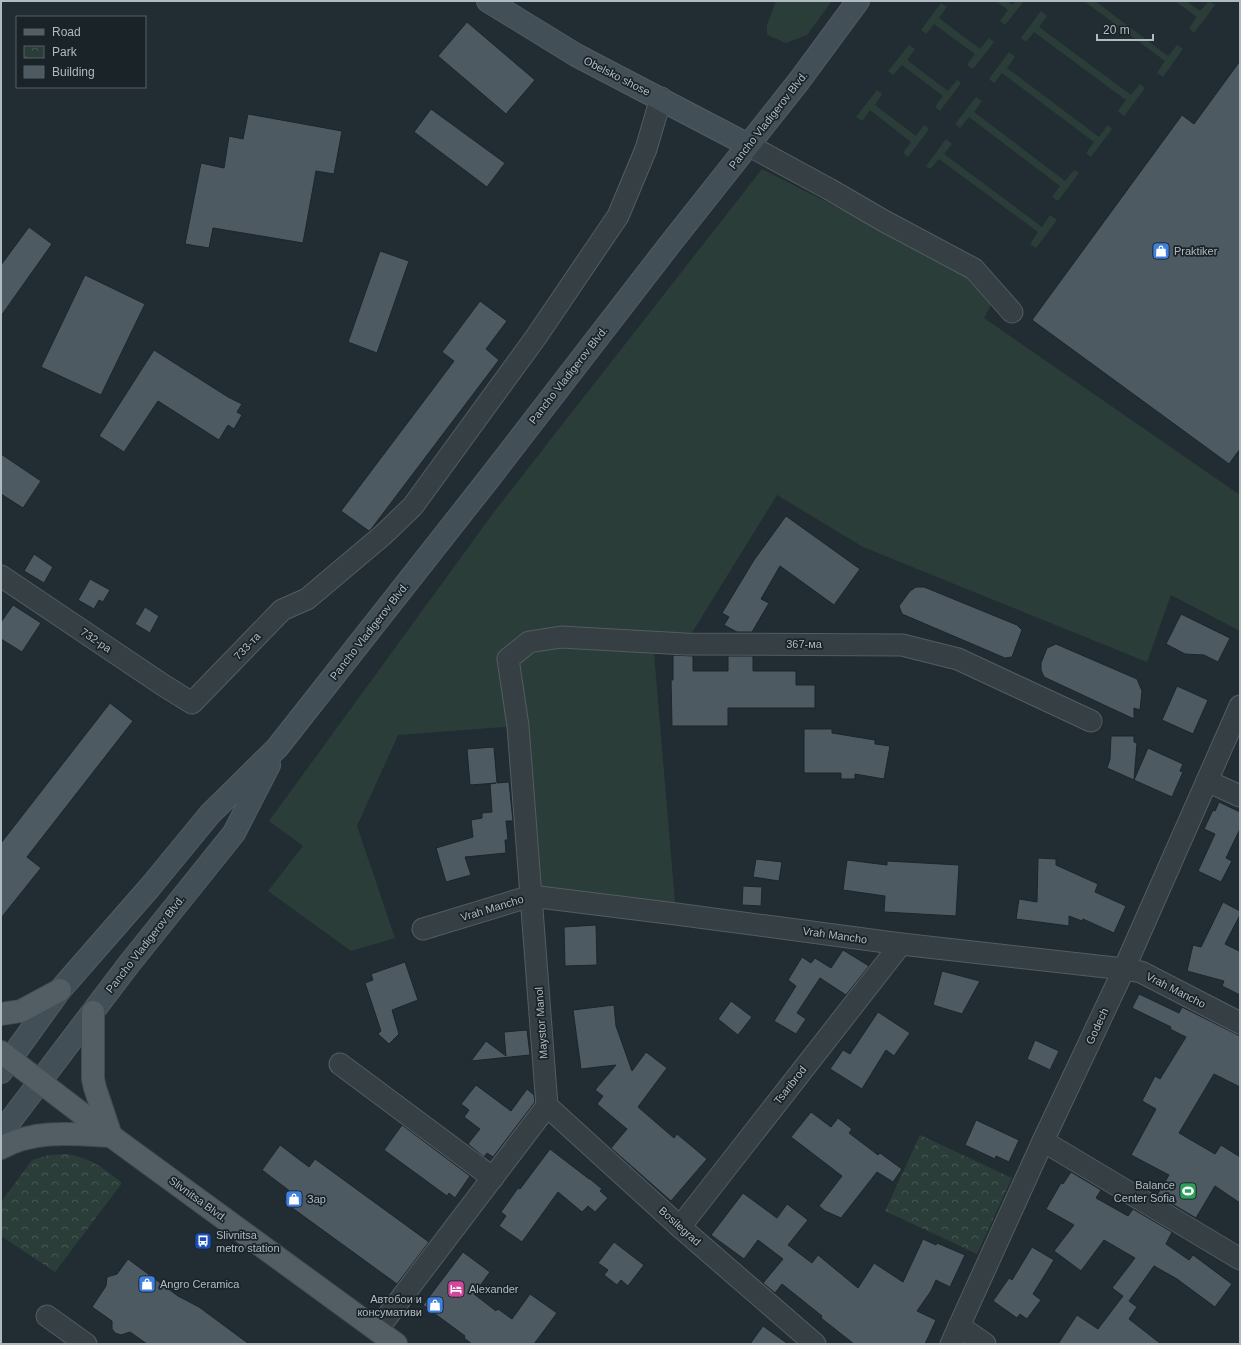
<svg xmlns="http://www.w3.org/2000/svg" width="1241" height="1345" font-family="Helvetica,sans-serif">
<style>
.green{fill:#2b3d38}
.park{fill:url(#park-crowns)}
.building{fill:#4d5a61;stroke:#1c252a}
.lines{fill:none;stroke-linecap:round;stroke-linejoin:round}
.street-casing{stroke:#525c62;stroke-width:23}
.secondary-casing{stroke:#525c62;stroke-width:24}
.primary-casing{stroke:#414a50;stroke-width:24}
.street{stroke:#353f44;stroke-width:21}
.secondary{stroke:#434f56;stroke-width:22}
.primary{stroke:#535e64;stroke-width:22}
.labels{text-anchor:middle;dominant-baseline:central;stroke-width:3.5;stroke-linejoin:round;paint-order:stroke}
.street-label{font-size:11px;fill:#afbac1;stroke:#1a2328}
.poi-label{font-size:11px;fill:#afbac1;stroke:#1a2328;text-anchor:start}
</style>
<defs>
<pattern id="park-crowns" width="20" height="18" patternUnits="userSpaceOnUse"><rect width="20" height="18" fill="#2b3d38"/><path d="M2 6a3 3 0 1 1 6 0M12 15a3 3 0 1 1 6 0" fill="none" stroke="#475753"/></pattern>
</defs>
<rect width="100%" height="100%" fill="#222d33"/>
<g class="green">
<polygon points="776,1 832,1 807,35 786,43 767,35 767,25"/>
<polygon points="996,1 1007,1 1013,5 1016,1 1024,1 1005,25 1000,21 1008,10"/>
<polygon points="1084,1 1095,1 1168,56 1177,45 1183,49 1163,77 1157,73 1165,61"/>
<polygon points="1175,1 1186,1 1200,11 1209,1 1215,5 1194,33 1189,28 1197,17"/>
<polygon points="941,3 947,7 939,18 980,49 989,38 994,42 973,69 967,65 975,54 934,24 926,34 921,30"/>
<polygon points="1041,11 1047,16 1039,27 1131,95 1140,84 1145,88 1124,116 1118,111 1126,100 1034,32 1026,42 1021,38"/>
<polygon points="909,45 915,49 907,60 948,91 957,80 961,83 940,111 935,107 943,96 902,65 893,75 888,71"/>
<polygon points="1009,52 1015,57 1007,68 1099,137 1108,125 1112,129 1091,157 1086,153 1094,142 1002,73 994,83 989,79"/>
<polygon points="877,90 882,94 875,105 916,136 924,125 929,129 908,157 903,153 911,142 870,110 862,121 856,117"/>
<polygon points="976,97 982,101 974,112 1065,181 1074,170 1079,173 1058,201 1052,197 1060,186 969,117 960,128 955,124"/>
<polygon points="946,139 952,144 944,154 1042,227 1050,215 1057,220 1036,248 1030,244 1038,232 939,159 930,169 926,166"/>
<polygon points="762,169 999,290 984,318 1240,495 1240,631 1171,595 1147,662 863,547 777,495 685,644 653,642 676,914 531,896 518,726 398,735 357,826 395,938 351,951 268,891 303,846 269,821 494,512"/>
</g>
<g class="park">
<polygon points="920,1135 1012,1178 977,1254 885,1211"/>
<path d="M67,1154C93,1159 102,1167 122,1183L55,1272L1,1236V1202L32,1160L49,1155Z"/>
</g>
<g class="building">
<polygon points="467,22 535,80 506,114 438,56"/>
<polygon points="1240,61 1240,449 1229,464 1032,320 1182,115 1194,124"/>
<polygon points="431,109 505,163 487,187 414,132"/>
<polygon points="248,114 342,131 334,174 316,171 303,243 213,228 209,248 185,244 201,163 224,168 229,136 243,139"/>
<polygon points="29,227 52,244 1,316 1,265"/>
<polygon points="380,251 409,261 377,353 348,342"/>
<polygon points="85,275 145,304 101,395 41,367"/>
<polygon points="480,301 507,321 486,349 499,360 372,528 369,531 341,511 454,361 442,352"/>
<polygon points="154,350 228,397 242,404 237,412 242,415 234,429 228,425 219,440 158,401 124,452 99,436"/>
<polygon points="1,454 41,481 23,508 1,494"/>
<polygon points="786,516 860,569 834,605 780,566 761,599 769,603 752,632 737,632 724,625 729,617 722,613 754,560"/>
<polygon points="34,554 53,567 44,583 24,571"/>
<polygon points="90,579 110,590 103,602 99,600 94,609 78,600"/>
<polygon points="916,587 924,587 1017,625 1022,630 1012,657 1005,658 902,614 899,606 910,591"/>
<polygon points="13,605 41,623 22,652 1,639 1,622"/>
<polygon points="145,607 159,616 150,633 135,624"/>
<polygon points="1181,614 1230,638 1218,662 1204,655 1185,654 1166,644"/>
<polygon points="1056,644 1137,679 1142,691 1140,710 1134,708 1134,719 1044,677 1041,670 1041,663 1047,648"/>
<polygon points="673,655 693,656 693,671 728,671 728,656 753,656 753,671 796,671 796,685 815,685 815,708 728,708 728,726 672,726 671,680 673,680"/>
<polygon points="1177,686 1208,700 1193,734 1162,720"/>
<polygon points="110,703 133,721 27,857 41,868 1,918 1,843"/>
<polygon points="804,729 832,729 832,733 875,740 875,744 890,746 884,779 855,774 855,779 841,779 841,773 804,773"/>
<polygon points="1111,736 1134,736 1134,742 1137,743 1134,780 1148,748 1183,764 1180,771 1183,772 1172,797 1107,768 1110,759"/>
<polygon points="494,747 497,783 509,782 513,821 506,821 508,840 505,840 506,853 465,857 471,875 446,882 436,848 473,837 471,820 482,818 482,813 492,812 490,784 496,783 470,785 467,749"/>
<polygon points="1219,802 1240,812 1240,829 1226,858 1232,861 1221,882 1198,871 1215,834 1204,829 1213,810 1215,811"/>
<polygon points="1038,858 1056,859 1056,865 1098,884 1095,892 1126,906 1114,933 1083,919 1082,921 1069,916 1069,926 1016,919 1019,899 1037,902"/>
<polygon points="756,859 782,862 779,881 753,877"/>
<polygon points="847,860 887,865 887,861 959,865 956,916 884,912 885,896 843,890"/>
<polygon points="743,886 762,887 761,906 742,905"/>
<polygon points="1223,902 1240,911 1240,915 1225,944 1239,951 1240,949 1240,995 1222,986 1224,981 1187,971 1193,945 1201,947"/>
<polygon points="596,925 597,965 565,966 564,927"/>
<polygon points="843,950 869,966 846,995 820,978 797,1013 806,1019 796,1034 774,1021 796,986 788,980 802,957 811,963 815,958 831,968"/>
<polygon points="405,962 418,1000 392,1010 399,1034 389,1044 378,1034 381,1031 365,983 373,980 371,974"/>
<polygon points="942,971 980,981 962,1014 933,1005"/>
<polygon points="1139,994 1179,1013 1182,1007 1240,1036 1240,1087 1214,1074 1179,1133 1215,1154 1221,1145 1240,1157 1240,1203 1215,1186 1196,1218 1157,1195 1169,1175 1131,1155 1156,1109 1142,1101 1155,1076 1160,1079 1186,1037 1170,1029 1171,1027 1132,1008"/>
<polygon points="731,1001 752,1017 738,1035 718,1019"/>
<polygon points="614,1005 616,1026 632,1071 646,1052 667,1068 638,1107 674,1138 677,1134 707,1159 671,1201 611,1148 627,1129 597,1104 603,1096 595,1090 616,1065 581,1069 573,1010"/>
<polygon points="878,1012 910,1033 894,1056 886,1050 862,1089 830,1069 843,1050 850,1054"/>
<polygon points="527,1030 530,1055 471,1061 486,1041 506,1056 504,1032"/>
<polygon points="1035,1040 1059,1051 1050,1070 1027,1059"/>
<polygon points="476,1085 511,1111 527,1089 534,1095 535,1102 493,1157 487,1153 484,1157 468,1144 480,1129 464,1117 469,1110 461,1104"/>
<polygon points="811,1112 831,1127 838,1118 852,1129 849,1133 878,1155 880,1153 902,1169 893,1182 877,1172 841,1218 825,1211 819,1206 842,1176 791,1137"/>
<polygon points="976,1120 1019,1140 1009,1162 996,1156 995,1159 965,1145"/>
<polygon points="402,1125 470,1176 455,1198 449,1193 447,1196 384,1150"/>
<polygon points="280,1145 309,1167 315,1159 429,1242 397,1284 284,1202 291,1192 262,1170"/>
<polygon points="550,1149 589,1179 590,1179 602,1189 600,1191 608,1198 595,1212 588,1206 582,1212 558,1192 522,1242 499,1226 506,1216 501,1212 518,1188 520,1189"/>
<polygon points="1071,1172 1101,1190 1096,1198 1128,1216 1133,1209 1172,1232 1166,1244 1189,1260 1193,1255 1232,1284 1215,1307 1177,1279 1154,1266 1129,1301 1137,1307 1129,1319 1161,1344 1058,1344 1077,1315 1098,1329 1123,1296 1112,1288 1135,1258 1104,1240 1081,1271 1054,1251 1074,1225 1046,1209 1061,1183 1063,1184"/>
<polygon points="743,1193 777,1218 787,1204 808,1220 788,1245 812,1263 818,1255 858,1288 874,1263 903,1282 923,1239 936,1245 937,1243 965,1255 950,1287 936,1280 931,1291 917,1311 936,1320 925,1344 854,1344 821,1318 822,1316 782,1284 775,1293 763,1283 783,1259 758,1240 744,1259 711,1235"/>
<polygon points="614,1242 644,1265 628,1286 621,1280 617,1285 604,1275 608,1270 598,1263"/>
<polygon points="1032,1247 1054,1260 1033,1294 1041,1300 1027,1319 1020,1314 1017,1318 993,1301 1009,1278 1012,1280"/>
<polygon points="463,1252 490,1272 474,1294 496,1311 498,1309 512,1319 530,1294 557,1313 534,1344 472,1344 464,1338 465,1336 423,1305"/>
<polygon points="128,1259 178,1296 199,1307 249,1344 147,1344 130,1332 121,1335 115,1333 112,1329 112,1321 92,1307 106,1286 107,1277 117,1274"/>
<polygon points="763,1326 788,1344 750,1344"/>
</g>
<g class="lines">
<defs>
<g id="street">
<polyline points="748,145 829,189 884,221 974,269 1012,312"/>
<polyline points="1,576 163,685 192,703 282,610 307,599 383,535 413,506 536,337 618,216 646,149 661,98"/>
<polyline points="1207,781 1240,796"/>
<polyline points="423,929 531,896 676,914 901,944 1124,969 1141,972 1240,1023"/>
<polyline points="340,1064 493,1178"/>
<polyline points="547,1106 680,1227 815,1344"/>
<polyline points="1043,1141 1240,1259"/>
<polyline points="680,1227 901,944"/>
<polyline points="47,1316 86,1344"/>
<polyline points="959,1326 985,1344"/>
<polyline points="377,1330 547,1106 518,726 508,659 529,642 561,637 685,644 902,645 958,659 1091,721"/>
<polyline points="951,1344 1043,1141 1124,969 1240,706"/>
</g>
<g id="secondary">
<polyline points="488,1 576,55 748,145"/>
<polyline points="1,1072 60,990 150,887 210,814 277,748 491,476 670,244 799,81 858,1"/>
<polyline points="1,1133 129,964 234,833 269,765"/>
</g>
<g id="primary">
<polyline points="93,1012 93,1079 95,1088 111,1136"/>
<polyline points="1,1014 21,1011 60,990"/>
<polyline points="1,1052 111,1136 396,1344"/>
<path d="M1,1148C35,1129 74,1134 111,1136"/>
</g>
</defs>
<use href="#street" class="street-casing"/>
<use href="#secondary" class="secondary-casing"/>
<use href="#primary" class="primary-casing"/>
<use href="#street" class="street"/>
<use href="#secondary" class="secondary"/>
<use href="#primary" class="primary"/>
</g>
<defs>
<symbol id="shop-square" viewBox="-11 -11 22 22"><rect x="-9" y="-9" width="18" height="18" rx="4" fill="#3f7fe0" stroke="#1a2328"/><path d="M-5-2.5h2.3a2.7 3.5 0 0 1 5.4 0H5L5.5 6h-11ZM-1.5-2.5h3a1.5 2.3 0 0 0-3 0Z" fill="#fff"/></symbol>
<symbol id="stadium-square" viewBox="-11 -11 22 22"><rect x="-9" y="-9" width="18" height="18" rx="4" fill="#2e9e5b" stroke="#1a2328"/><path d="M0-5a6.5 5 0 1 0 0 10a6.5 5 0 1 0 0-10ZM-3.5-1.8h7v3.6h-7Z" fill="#fff"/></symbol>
<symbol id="bus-square" viewBox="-11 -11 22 22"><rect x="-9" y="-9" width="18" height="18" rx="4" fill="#1a4fb4" stroke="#1a2328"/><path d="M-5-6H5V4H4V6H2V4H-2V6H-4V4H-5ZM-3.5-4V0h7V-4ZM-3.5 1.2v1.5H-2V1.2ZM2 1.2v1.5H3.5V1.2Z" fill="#fff"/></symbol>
<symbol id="hotel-square" viewBox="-11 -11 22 22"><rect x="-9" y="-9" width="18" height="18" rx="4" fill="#d1479c" stroke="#1a2328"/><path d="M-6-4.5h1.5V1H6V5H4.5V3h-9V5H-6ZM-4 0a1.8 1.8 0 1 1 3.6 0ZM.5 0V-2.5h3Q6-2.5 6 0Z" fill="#fff"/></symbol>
</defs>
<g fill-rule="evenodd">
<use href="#shop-square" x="1151" y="241" width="20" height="20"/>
<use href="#stadium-square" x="1178" y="1181" width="20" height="20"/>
<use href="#shop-square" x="284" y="1189" width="20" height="20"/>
<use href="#bus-square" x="193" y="1231" width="20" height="20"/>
<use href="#shop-square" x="137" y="1274" width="20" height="20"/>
<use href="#hotel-square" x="446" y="1279" width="20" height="20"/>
<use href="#shop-square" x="425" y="1295" width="20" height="20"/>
</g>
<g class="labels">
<g class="street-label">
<text transform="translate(617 76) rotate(27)">Obelsko shose</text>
<text transform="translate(768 120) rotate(-52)">Pancho Vladigerov Blvd.</text>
<text transform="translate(568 375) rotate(-52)">Pancho Vladigerov Blvd.</text>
<text transform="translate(369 631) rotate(-52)">Pancho Vladigerov Blvd.</text>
<text transform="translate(96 640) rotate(34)">732-ра</text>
<text x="804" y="644">367-ма</text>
<text transform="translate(247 646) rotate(-46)">733-та</text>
<text transform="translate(492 908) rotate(-17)">Vrah Mancho</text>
<text transform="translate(835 935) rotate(8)">Vrah Mancho</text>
<text transform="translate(145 944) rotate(-52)">Pancho Vladigerov Blvd.</text>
<text transform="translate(1176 990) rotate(27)">Vrah Mancho</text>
<text transform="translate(541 1023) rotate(-94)">Maystor Manol</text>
<text transform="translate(1097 1026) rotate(-65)">Godech</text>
<text transform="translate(790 1085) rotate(-52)">Tsaribrod</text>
<text transform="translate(198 1199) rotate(36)">Slivnitsa Blvd.</text>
<text transform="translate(680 1226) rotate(42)">Bosilegrad</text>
</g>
<g class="poi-label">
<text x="1174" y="251">Praktiker</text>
<text x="1175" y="1185" text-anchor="end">Balance<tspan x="1175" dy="13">Center Sofia</tspan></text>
<text x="307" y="1199">Зар</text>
<text x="216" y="1235">Slivnitsa<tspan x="216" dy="13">metro station</tspan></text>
<text x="160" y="1284">Angro Ceramica</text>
<text x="469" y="1289">Alexander</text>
<text x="422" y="1299" text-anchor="end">Автобои и<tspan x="422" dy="13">консумативи</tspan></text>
</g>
</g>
<rect width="1241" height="1345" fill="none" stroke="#afbac1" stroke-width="4"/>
<rect x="16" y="16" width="130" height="72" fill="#1a2328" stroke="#565f65"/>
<rect x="24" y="29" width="20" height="6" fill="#535e64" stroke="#565f65"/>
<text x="52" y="36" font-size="12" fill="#afbac1">Road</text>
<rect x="24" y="46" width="20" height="12" fill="url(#park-crowns)" stroke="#565f65"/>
<text x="52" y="56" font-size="12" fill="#afbac1">Park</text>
<rect x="24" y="66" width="20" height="12" fill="#4d5a61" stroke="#565f65"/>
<text x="52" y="76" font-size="12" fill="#afbac1">Building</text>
<path d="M1097 34v6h56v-6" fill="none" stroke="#afbac1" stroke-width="2"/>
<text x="1103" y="34" font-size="12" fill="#afbac1" stroke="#1a2328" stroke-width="3" paint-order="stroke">20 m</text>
</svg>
